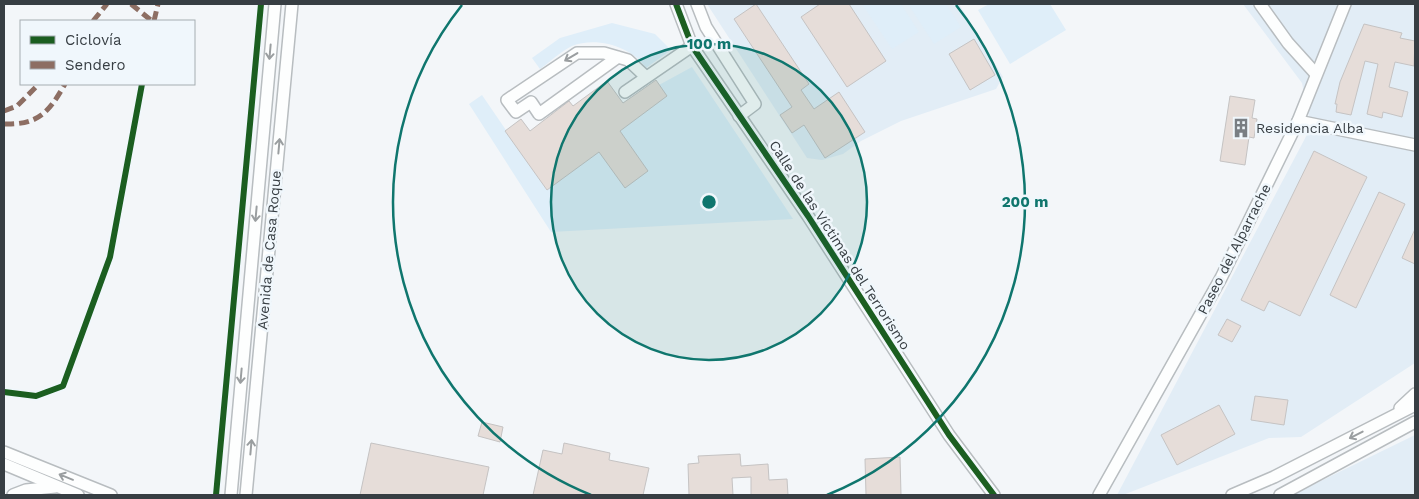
<svg xmlns="http://www.w3.org/2000/svg" width="1419" height="499" font-family="'Work Sans',sans-serif">
<style>
.built{fill:#e2edf6}
.green{fill:#dfeef9}
.building{fill:#e6ddd9;stroke:#c5c3c3}
.lines{fill:none;stroke-linecap:round;stroke-linejoin:round}
.minor-casing{stroke:#b8bdc0;stroke-width:14}
.minor{stroke:#fdfefe;stroke-width:11}
.quiet{stroke:#8d6e63;stroke-width:5;stroke-dasharray:10 5;stroke-linecap:butt}
.cycleway-casing{stroke:#f0f7fc;stroke-width:9}
.cycleway{stroke:#1b5e20;stroke-width:6}
.oneway{stroke:#9a9ea0}
.ring{fill:none;stroke:#0f766e;stroke-width:2.5}
.labels{text-anchor:middle;dominant-baseline:central;stroke-width:5;stroke-linejoin:round;paint-order:stroke}
.poi-label{font-size:14px;fill:#373e43;stroke:#f0f7fc;text-anchor:start}
.street-label{font-size:14px;fill:#373e43;stroke:#f0f7fc}
.centre{fill:#0f766e;stroke:#f0f7fc;stroke-width:2.5}
.ring-label{font-size:15px;text-anchor:middle;font-weight:bold;fill:#0f766e;stroke:#f0f7fc;stroke-width:5;stroke-linejoin:round;paint-order:stroke}
</style>
<rect width="100%" height="100%" fill="#f3f6f9"/>
<g class="built">
<polygon points="707,4 959,4 1003,77 996,89 901,121 861,141 843,154 822,160 807,158"/>
<polygon points="1243,4 1415,4 1415,363 1301,437 1269,438 1123,495 1117,495 1311,127 1302,83"/>
<polygon points="1415,435 1415,495 1292,495"/>
</g>
<g class="green">
<polygon points="862,4 901,4 919,32 892,49"/>
<polygon points="908,4 946,4 961,27 934,44"/>
<polygon points="989,4 1050,4 1066,30 1010,64 978,10"/>
<path d="M612,23L655,34L671,50L646,68C632,47 597,36 572,46C561,51 550,62 540,69L532,58L560,38Z"/>
<polygon points="692,67 793,219 551,232 469,104 482,95 547,190 599,152 625,187 648,171 620,131 667,96 659,85"/>
</g>
<g class="building">
<polygon points="756,4 809,84 801,90 814,109 839,92 865,132 825,158 804,125 792,133 780,115 792,107 734,19"/>
<polygon points="820,4 849,4 886,61 847,87 801,17"/>
<polygon points="1364,24 1402,33 1400,38 1415,41 1414,66 1395,62 1389,87 1408,92 1402,117 1383,112 1382,118 1367,114 1378,64 1365,61 1351,115 1336,112 1337,104 1335,104 1340,82"/>
<polygon points="974,39 995,75 970,90 949,54"/>
<polygon points="656,80 667,96 620,131 648,171 625,188 599,152 547,190 505,131 521,119 530,131 569,101 573,106 607,81 623,103"/>
<polygon points="1230,96 1255,100 1252,118 1257,119 1254,138 1249,137 1245,165 1220,161"/>
<polygon points="1314,151 1367,177 1300,316 1269,301 1264,311 1241,300"/>
<polygon points="1379,192 1405,204 1356,308 1330,295"/>
<polygon points="1415,229 1415,264 1402,258"/>
<polygon points="1227,319 1241,326 1232,342 1218,335"/>
<polygon points="1255,396 1288,400 1284,425 1251,420"/>
<polygon points="1219,405 1235,434 1177,465 1161,435"/>
<polygon points="482,422 503,427 500,442 478,436"/>
<polygon points="371,443 489,467 483,495 360,495"/>
<polygon points="564,443 610,453 609,460 649,468 643,495 533,495 543,450 562,454"/>
<polygon points="740,454 741,466 768,464 769,480 787,479 788,495 751,495 751,477 732,478 733,495 689,495 688,464 699,463 698,456"/>
<polygon points="900,457 901,495 866,495 865,459"/>
</g>
<g class="lines">
<defs>
<g id="minor">
<polyline points="676,4 692,46 808,216 949,435 994,495"/>
<polyline points="697,4 706,27 755,104 739,116"/>
<polyline points="1260,4 1288,43 1316,74"/>
<polyline points="618,57 539,114 531,102 516,112 507,100 577,53 604,53 628,60 645,76"/>
<polyline points="625,92 692,46"/>
<polyline points="1298,121 1415,145"/>
<polyline points="1400,408 1415,394"/>
<polyline points="4,452 111,495"/>
<polyline points="4,464 78,495"/>
<polyline points="13,495 26,490 55,487"/>
<polyline points="231,495 275,4"/>
<polyline points="246,495 292,4"/>
<polyline points="1099,495 1221,278 1298,121 1345,4"/>
<polyline points="1232,495 1274,477 1415,405"/>
<polyline points="1280,495 1415,422"/>
</g>
</defs>
<use href="#minor" class="minor-casing"/>
<use href="#minor" class="minor"/>
<g class="quiet">
<polyline points="131,4 152,21"/>
<polyline points="93,21 107,4"/>
<polyline points="154,21 158,4"/>
<polyline points="4,111 17,106 39,84"/>
<path d="M4,124C39,125 49,112 65,84"/>
</g>
<defs>
<g id="cycleway">
<polyline points="676,4 692,46 808,216 949,435 994,495"/>
<polyline points="4,392 36,396 63,386 110,257 142,84"/>
<polyline points="216,495 261,4"/>
</g>
</defs>
<use href="#cycleway" class="cycleway-casing"/>
<use href="#cycleway" class="cycleway"/>
</g>
<defs><path id="oneway-shaft" d="M-6 0H5M1.5-3L5.5 0L1.5 3" fill="none" stroke-width="1.6" stroke-linecap="round" stroke-linejoin="round" transform="scale(1.25)"/></defs>
<g class="oneway">
<use href="#oneway-shaft" transform="translate(270 52) rotate(95)"/>
<use href="#oneway-shaft" transform="translate(571 57) rotate(149)"/>
<use href="#oneway-shaft" transform="translate(279 146) rotate(-85)"/>
<use href="#oneway-shaft" transform="translate(256 214) rotate(95)"/>
<use href="#oneway-shaft" transform="translate(241 376) rotate(95)"/>
<use href="#oneway-shaft" transform="translate(1356 435) rotate(153)"/>
<use href="#oneway-shaft" transform="translate(251 447) rotate(-85)"/>
<use href="#oneway-shaft" transform="translate(66 477) rotate(-158)"/>
</g>
<circle cx="709" cy="202" r="158" fill="#0f766e" fill-opacity=".12"/>
<g class="ring">
<circle cx="709" cy="202" r="158"/>
<path d="M591 495A316 316 0 0 1 462 5M956 5A316 316 0 0 1 827 495"/>
</g>
<defs>
<symbol id="building-bare" viewBox="-9 -9 18 18"><path d="M-4-6H4V6H1V3H-1V6H-4ZM-2.5-4.3h1.7v1.8h-1.7ZM.8-4.3h1.7v1.8H.8ZM-2.5-1h1.7V.8h-1.7ZM.8-1h1.7V.8H.8Z" fill="#797e83" stroke="#f0f7fc" stroke-width="2.5" paint-order="stroke"/></symbol>
</defs>
<g fill-rule="evenodd">
<use href="#building-bare" x="1227" y="114" width="28" height="28"/>
</g>
<g class="labels">
<g class="poi-label">
<text x="1256" y="128">Residencia Alba</text>
</g>
<g class="street-label">
<text transform="translate(840 245) rotate(57)">Calle de las Víctimas del Terrorismo</text>
<text transform="translate(1234 249) rotate(-63)">Paseo del Alparrache</text>
<text transform="translate(269 250) rotate(-85)">Avenida de Casa Roque</text>
</g>
</g>
<circle cx="709" cy="202" r="8" class="centre"/>
<g class="ring-label">
<text x="709" y="49">100 m</text>
<text x="1025" y="207">200 m</text>
</g>
<rect width="1419" height="499" fill="none" stroke="#373e43" stroke-width="10"/>
<rect x="20" y="20" width="175" height="65" fill="#f0f7fc" stroke="#a6adb2"/>
<rect x="30" y="36" width="25" height="8" fill="#1b5e20" stroke="#a6adb2"/>
<text x="65" y="45" font-size="15" fill="#373e43">Ciclovía</text>
<rect x="30" y="61" width="25" height="8" fill="#8d6e63" stroke="#a6adb2"/>
<text x="65" y="70" font-size="15" fill="#373e43">Sendero</text>
</svg>
